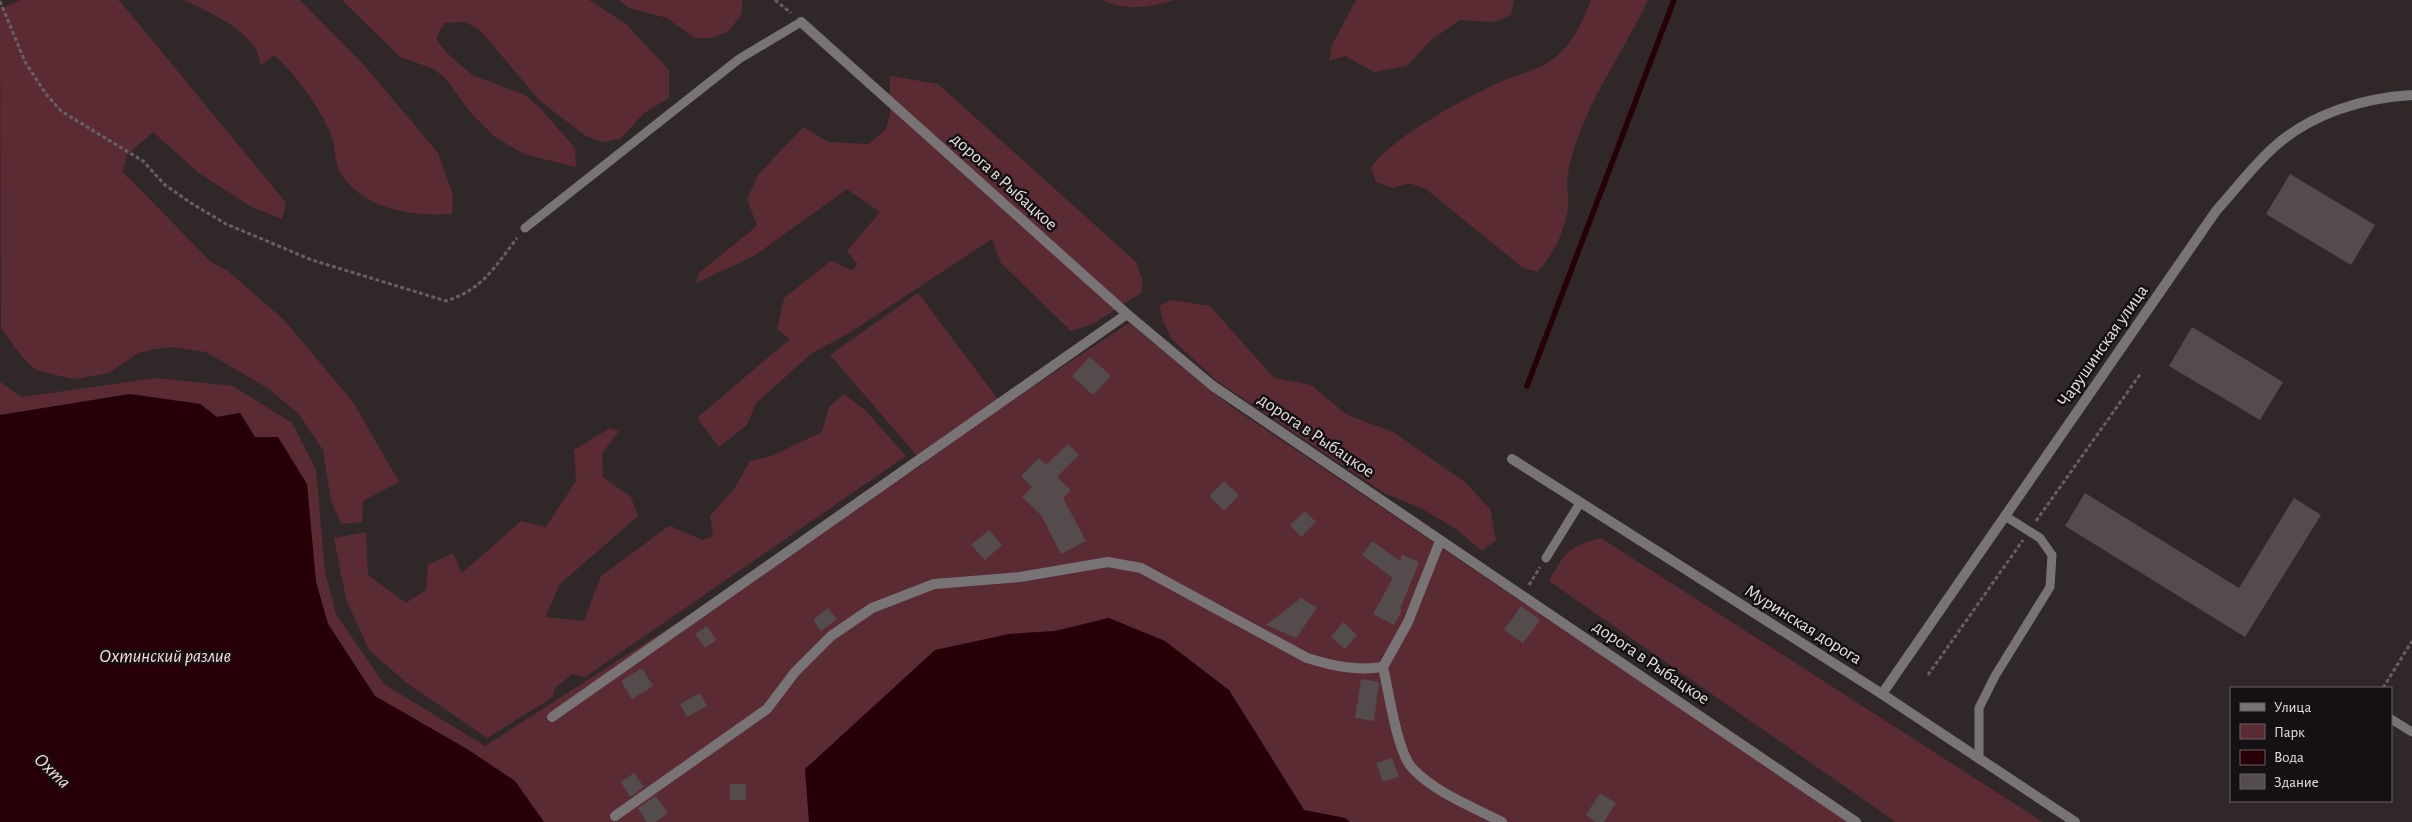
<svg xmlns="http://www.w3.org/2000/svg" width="2412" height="822" font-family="'Alegreya Sans',sans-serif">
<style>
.green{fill:#5b2b34}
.water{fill:#270007}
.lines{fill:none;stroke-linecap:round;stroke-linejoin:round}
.stream{stroke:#270007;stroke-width:5.5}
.building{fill:#544b4c}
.path{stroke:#676060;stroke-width:3;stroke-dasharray:4 2.5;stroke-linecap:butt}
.lane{stroke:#787374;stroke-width:9}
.street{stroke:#787374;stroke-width:10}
.labels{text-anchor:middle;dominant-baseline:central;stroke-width:5;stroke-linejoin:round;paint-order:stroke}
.street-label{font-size:18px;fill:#e5dfdf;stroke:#151112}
.water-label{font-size:19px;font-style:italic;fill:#fed9dd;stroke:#151112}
</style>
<rect width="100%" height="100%" fill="#302828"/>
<g class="green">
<polygon points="20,0 119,0 286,203 282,219 250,206 199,173 153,132 127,155 123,172 211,262 228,271 285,321 353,402 399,482 363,501 362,522 341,524 331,501 323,450 299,414 269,389 206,352 172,347 155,349 138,353 109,373 73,379 36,370 22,357 1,328 0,6 3,8"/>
<path d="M184,0H300L364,65L438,153L453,195L452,214C414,217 361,209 340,172C334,161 336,146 331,135C321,109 295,73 274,55L261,65C259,60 258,52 255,47C238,24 208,12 184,0Z"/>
<polygon points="342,0 589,0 626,24 669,70 669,98 644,113 620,139 602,142 586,136 540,101 479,29 465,22 444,23 436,39 446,52 472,75 525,95 538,106 575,148 576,167 524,154 495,137 470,112 446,79 434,69 400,57"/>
<polygon points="619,0 742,0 742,13 729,31 712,38 695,38 667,18 629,8"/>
<path d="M1103,0H1174C1151,7 1126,12 1103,0Z"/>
<polygon points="1356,0 1514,0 1511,15 1494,22 1460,20 1431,40 1407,66 1374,72 1345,56 1329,61 1332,45"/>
<path d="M1591,0H1648C1621,57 1580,110 1568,173C1566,184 1569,196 1568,208C1564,232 1554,255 1537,272L1522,267L1426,189L1409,183L1393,188L1376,182L1371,167C1397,134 1462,100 1500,82C1517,75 1539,70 1553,59C1573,44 1582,23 1591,0Z"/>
<polygon points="890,76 938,84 1136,262 1143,281 1141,293 1093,324 1071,331 1001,263 992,239 846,335 812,353 756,403 747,425 719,447 697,418 790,339 777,329 784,298 831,261 853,271 857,264 847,251 880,212 847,189 754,256 696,283 699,273 757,226 747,199 758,175 803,127 828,142 869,144 886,129 890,113"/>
<polygon points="918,293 1003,406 1129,323 1229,405 1850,822 1350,822 1345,818 1304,810 1229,690 1109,618 1055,631 1009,634 805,769 809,822 544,822 515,781 467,749 375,696 328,624 316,582 307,484 255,437 240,413 217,417 200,404 130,394 0,415 0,382 22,397 157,378 233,386 292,423 316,470 325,572 336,614 384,684 485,746 924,464 830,355"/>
<polygon points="1172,300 1210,306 1274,378 1311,385 1347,415 1393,432 1465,482 1490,509 1496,540 1482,551 1456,529 1421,508 1384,493 1217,381 1172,339 1163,321 1159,306"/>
<polygon points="844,394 865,410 906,456 585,677 572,674 555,688 553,697 487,738 407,683 369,650 346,599 334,538 366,532 368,575 406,603 426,590 428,565 453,553 462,573 521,521 546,527 576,481 574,450 610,428 619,431 602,453 603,477 631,497 638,516 560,584 545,617 584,621 601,576 669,526 703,540 713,536 710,516 734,489 750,461 771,456 822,432 829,407"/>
<path d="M1601,538L2043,822H1896L1549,581C1566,552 1567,547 1601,538Z"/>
</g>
<g class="water">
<polygon points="130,394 200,404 217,417 240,413 255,437 278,437 307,484 316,582 328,624 375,696 467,749 515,781 544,822 0,822 0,415"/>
<polygon points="1109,618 1165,641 1229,690 1304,810 1345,818 1350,822 809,822 805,769 935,650 1009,634 1055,631"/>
</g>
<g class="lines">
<polyline class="stream" points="1527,386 1674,0"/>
</g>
<g class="building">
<polygon points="2290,174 2375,225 2351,265 2266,214"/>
<polygon points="2192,327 2283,382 2260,420 2169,366"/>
<polygon points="1090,357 1111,376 1093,395 1072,376"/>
<polygon points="1068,444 1079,455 1057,477 1071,490 1063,498 1086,541 1061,554 1041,515 1022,497 1032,487 1021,476 1039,458 1046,465"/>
<polygon points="1224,481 1239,495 1224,511 1209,496"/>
<polygon points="2085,493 2239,588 2294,498 2321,515 2245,637 2065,526"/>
<polygon points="1305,511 1316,522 1301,537 1290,525"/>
<polygon points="989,530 1002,545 985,560 971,545"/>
<polygon points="1372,541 1400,561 1402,555 1419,562 1400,609 1402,610 1394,625 1373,614 1393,578 1362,555"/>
<polygon points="1301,598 1317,608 1296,638 1266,625"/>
<polygon points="1521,606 1540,620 1523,643 1504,630"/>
<polygon points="828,608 837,619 821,631 813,620"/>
<polygon points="1343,622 1357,635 1345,649 1331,637"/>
<polygon points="707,626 716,640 705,648 695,634"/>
<polygon points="642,668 653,686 632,699 621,681"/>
<polygon points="1361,679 1379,682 1374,721 1355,718"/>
<polygon points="700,693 707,706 687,717 680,704"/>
<polygon points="1392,758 1399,777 1383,782 1376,763"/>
<polygon points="634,773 644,787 630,797 621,782"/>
<rect x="730" y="784" width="16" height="16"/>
<polygon points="1600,793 1616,803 1604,822 1596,822 1586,815"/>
<polygon points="656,796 668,813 656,822 647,822 638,808"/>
</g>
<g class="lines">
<g class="path">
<polyline points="775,0 791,13"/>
<path d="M0,1L25,62L46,94L61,111L143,161L165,185L191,203L226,224L312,260L446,301C483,289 494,268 517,238"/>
<polyline points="2036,521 2141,373"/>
<polyline points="1529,585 1540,567"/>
<polyline points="1928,675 2023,540"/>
<polyline points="2383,688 2412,641"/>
</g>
<g class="lane">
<polyline points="525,228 739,59 801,22"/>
<polyline points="1546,558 1580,503"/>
<polyline points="2391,719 2412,732"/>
<polyline points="1979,759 1979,708 1995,676 2050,587 2052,555 2040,538 2005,516"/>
</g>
<g class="street">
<polyline points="801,22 1127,314 1213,386 1856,822"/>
<polyline points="1512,459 1882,694 2075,822"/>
<polyline points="1383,667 1408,622 1440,541"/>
<path d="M1882,694L2216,211C2235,190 2252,167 2273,148C2310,114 2362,98 2412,95"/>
<polyline points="552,717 1127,314"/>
<path d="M615,816L767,709L795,672L831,636L872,608L934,584L1020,577L1108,562L1141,568L1307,658C1333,666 1356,671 1383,667C1389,692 1397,753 1413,769C1436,793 1473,807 1502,822"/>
</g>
</g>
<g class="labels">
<g class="street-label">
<text transform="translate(1004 182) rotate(42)">дорога в Рыбацкое</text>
<text transform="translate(2103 346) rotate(-55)">Чарушинская улица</text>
<text transform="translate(1316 436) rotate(34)">дорога в Рыбацкое</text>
<text transform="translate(1803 625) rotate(32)">Муринская дорога</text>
<text transform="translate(1651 663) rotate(34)">дорога в Рыбацкое</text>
</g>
<g class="water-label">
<text x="165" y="656">Охтинский разлив</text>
<text transform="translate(52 771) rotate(44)">Охта</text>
</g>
</g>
<rect x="2230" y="687" width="162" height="115" fill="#151112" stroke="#686364"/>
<rect x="2240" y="703" width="25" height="8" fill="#787374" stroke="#686364"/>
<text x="2274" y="712" font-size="15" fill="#e5dfdf">Улица</text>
<rect x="2240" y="724" width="25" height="15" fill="#5b2b34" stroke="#686364"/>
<text x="2274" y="737" font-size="15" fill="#e5dfdf">Парк</text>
<rect x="2240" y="750" width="25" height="15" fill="#270007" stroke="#686364"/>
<text x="2274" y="762" font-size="15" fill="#e5dfdf">Вода</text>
<rect x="2240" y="774" width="25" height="15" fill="#544b4c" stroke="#686364"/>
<text x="2274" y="787" font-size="15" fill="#e5dfdf">Здание</text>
</svg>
